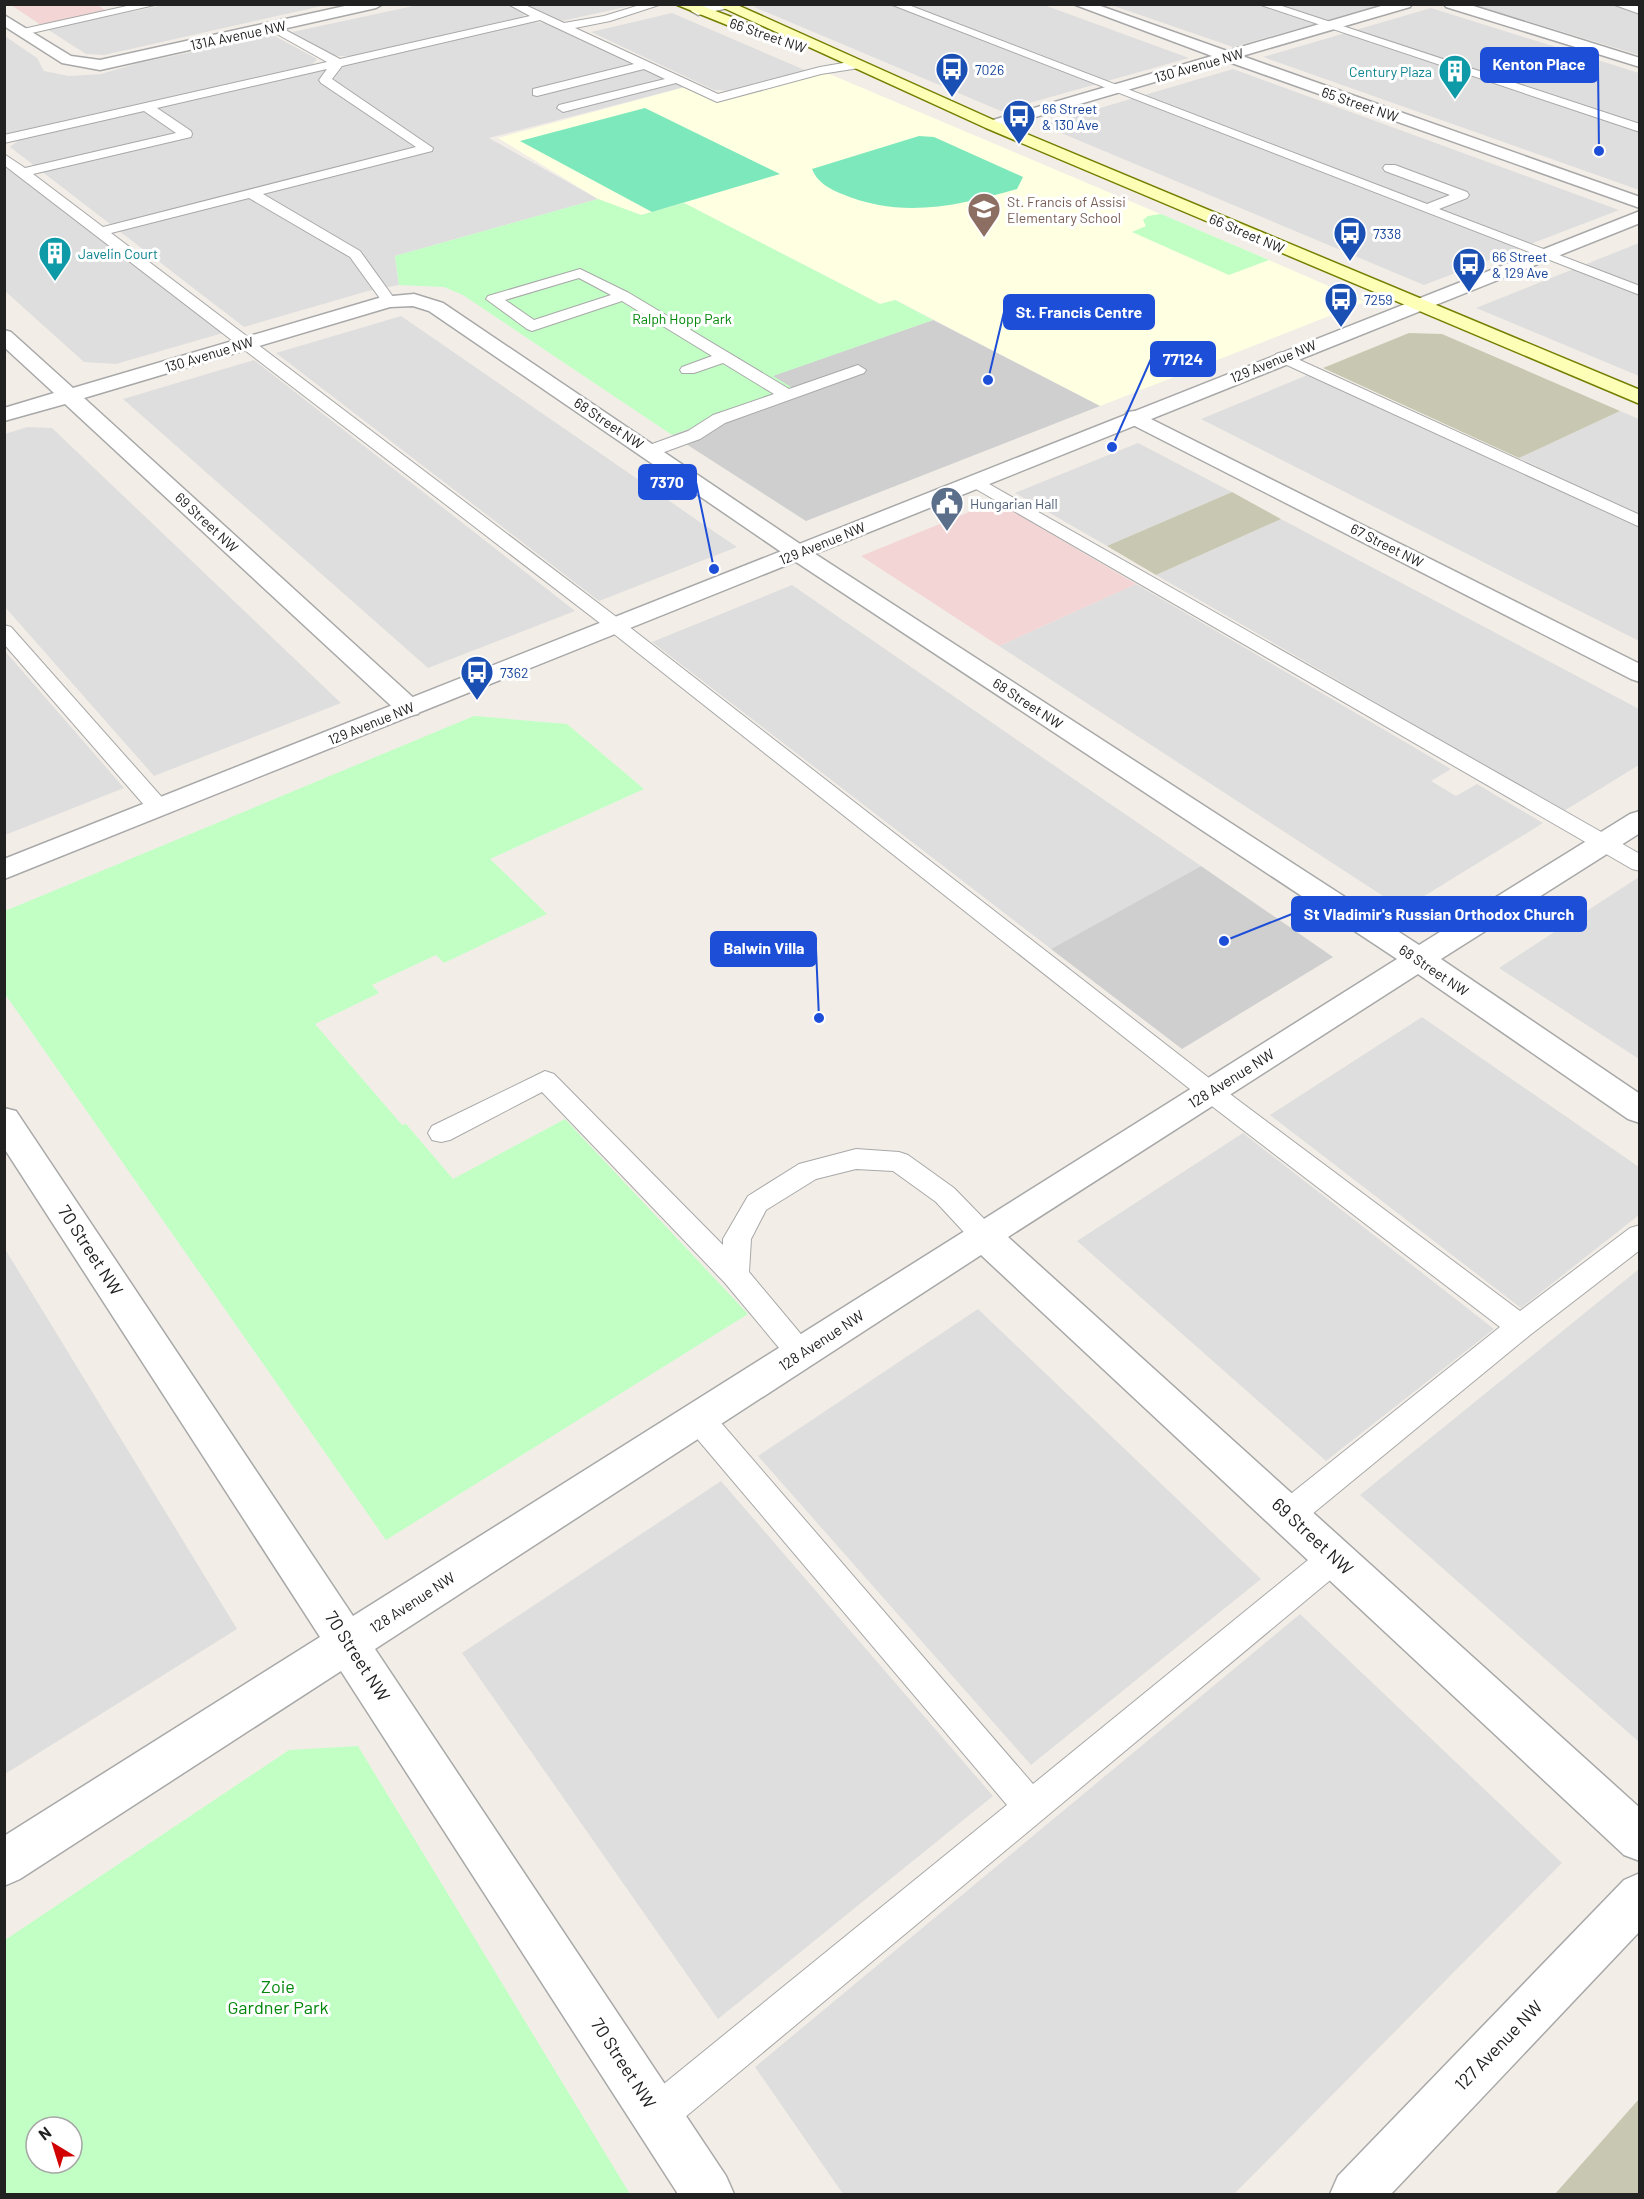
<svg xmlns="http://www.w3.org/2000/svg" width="1644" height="2199" font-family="Barlow,sans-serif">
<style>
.residential{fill:#dfdede}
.commercial{fill:#f4d5d5}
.education{fill:#ffffe2}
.religious{fill:#cfcfcf}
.construction{fill:#c8c7b1}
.park{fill:#c1ffc5;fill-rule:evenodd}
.pitch{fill:#7ee8bd}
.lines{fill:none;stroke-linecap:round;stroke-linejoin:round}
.service-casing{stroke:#a8a8a8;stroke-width:2}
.minor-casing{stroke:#a8a8a8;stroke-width:3}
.tertiary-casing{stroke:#a8a8a8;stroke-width:3}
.secondary-casing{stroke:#747f00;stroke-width:3}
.service{fill:#fff;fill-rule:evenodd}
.minor{fill:#fff;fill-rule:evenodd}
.tertiary{fill:#fff;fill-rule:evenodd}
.secondary{fill:#fdffb7;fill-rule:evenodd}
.labels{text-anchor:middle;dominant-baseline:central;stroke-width:6;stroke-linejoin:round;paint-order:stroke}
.far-street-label{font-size:14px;fill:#212121;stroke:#fff}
.far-transit-label{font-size:14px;fill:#164399;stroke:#fff;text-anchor:start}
.far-culture-label{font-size:14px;fill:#0d838f;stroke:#fff;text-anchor:end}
.far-education-label{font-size:14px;fill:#785e54;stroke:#fff;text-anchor:start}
.far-park-label{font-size:14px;fill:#02870a;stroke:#fff}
.far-service-label{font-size:14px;fill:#4e5e75;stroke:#fff;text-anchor:start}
.street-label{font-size:15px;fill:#212121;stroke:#fff}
.near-street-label{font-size:18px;fill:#212121;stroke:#fff}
.near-park-label{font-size:18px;fill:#02870a;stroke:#fff}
.leader{fill:none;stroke:#1d4ed8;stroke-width:2}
.callout-dot{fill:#1d4ed8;stroke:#fff;stroke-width:2}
.callout{fill:#1d4ed8;stroke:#1d4ed8;stroke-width:2}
.callout-label{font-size:16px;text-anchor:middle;font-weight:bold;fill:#fff}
</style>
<rect width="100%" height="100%" fill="#f2eee7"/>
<g class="residential">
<polygon points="765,4 1044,5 1189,58 1001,111 754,7"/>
<polygon points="164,5 326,5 104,55 86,54 47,29"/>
<polygon points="418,5 509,5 526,12 522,18 353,56 335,56 292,32"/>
<polygon points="527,5 634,5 562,21"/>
<polygon points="1111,5 1380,5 1233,47"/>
<polygon points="1475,5 1639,5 1639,55"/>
<polygon points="1431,8 1639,73 1639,190 1263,57"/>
<polygon points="672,13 807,71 733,91 714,90 591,32"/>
<polygon points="531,22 548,23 685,87 489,138 598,199 395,256 399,285 368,291 244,327 10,147 19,140"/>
<polygon points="273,35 317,59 311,66 5,134 5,36 37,58 44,71 69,76 101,74 139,63"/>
<polygon points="1233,69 1619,210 1424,285 1042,125"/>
<polygon points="4,162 223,333 116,364 84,362 5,291"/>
<polygon points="1639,243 1639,376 1476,308"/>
<polygon points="401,316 697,520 737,547 599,601 276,353"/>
<polygon points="254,360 432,499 575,611 428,668 123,399"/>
<polygon points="1310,374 1639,528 1639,641 1201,419"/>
<polygon points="1620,411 1639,419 1639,514 1519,458"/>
<polygon points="27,427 52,428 341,703 154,776 5,607 5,434"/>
<polygon points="1138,443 1232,492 1107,546 1015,493"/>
<polygon points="1281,519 1639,709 1639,765 1564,811 1156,575"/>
<polygon points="1136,584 1451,769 1431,781 1456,796 1477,784 1543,823 1403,909 999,646"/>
<polygon points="792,585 1084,786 1201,866 1051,949 652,642"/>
<polygon points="4,650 124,788 5,835 4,835"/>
<polygon points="1639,877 1639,1059 1499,968"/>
<polygon points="1422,1017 1639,1167 1639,1215 1521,1308 1270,1115"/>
<polygon points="1243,1133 1494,1329 1326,1461 1077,1241"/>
<polygon points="5,1249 237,1629 5,1774 4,1774"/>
<polygon points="1639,1269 1639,1742 1360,1495"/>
<polygon points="978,1309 1261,1579 1031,1765 758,1456"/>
<polygon points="721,1481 993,1796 718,2019 462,1653"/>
<polygon points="1300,1614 1562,1863 1234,2194 843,2194 755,2067"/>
</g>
<g class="commercial">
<polygon points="11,5 97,5 107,11 41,25"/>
<polygon points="996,501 1041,528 1136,584 999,646 861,556"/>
</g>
<polygon class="education" points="827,73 1269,260 1365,302 1100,406 896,300 880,304 684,203 641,215 598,199 498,138 685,87 717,102"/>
<g class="religious">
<polygon points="933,320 1100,406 806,521 672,435 795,390 772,376"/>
<polygon points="1201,866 1333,957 1182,1049 1051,949"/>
</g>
<g class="construction">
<polygon points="1409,333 1442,334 1620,411 1519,458 1323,368"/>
<polygon points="1232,492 1281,519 1156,575 1107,546"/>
<polygon points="1639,2099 1639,2194 1555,2194"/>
</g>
<g class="park">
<polygon points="598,199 641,215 684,203 880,304 895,300 933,320 773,376 796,390 672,435 463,295 444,287 399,285 395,256"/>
<polygon points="1161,214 1269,260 1229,275 1132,232 1146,226 1143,220 1148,216"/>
<polygon points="474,716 567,724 644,789 490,859 547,914 444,963 436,955 372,985 379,993 315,1024 402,1125 406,1124 453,1179 565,1119 748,1314 386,1540 5,994 5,911"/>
<path d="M358,1746L630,2194H5V1940L289,1750ZM36,2127H72V2163H36Z"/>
</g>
<g class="pitch">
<polygon points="645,108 780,174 652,212 520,141"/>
<path d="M919,136L934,137L1023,177L1017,189C957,206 902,219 842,194C829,189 817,182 812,169Z"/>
</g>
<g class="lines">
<defs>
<g id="service">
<polygon points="136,4 159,4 23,35 17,32 23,29"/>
<path d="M508,4H523L564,23L604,16L643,4H662L610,21L575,28L718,94L820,67L855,61L861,65L859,68L821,74L717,102L676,83L563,112L557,108L559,105L665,79L644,69L537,96L533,95V89L634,64L540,20L342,66L332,79L433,148L432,151L263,194L360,251L396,301L389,305L384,304L350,257L249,198L111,233L623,622L1218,1085L1520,1311L1630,1228L1640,1225V1250L1530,1335L1300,1524L1289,1528L1278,1524L1274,1514L1278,1504L1500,1327L1200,1097L609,630L4,165V154L25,168L176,133L144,111L4,143V135L327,62L268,29V25H276L340,59L530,16ZM327,69L319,80L321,83L416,147L103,227L33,174L191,137L192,134L191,131L157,108Z"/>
<polygon points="890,4 906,4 1427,204 1450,195 1385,171 1383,168 1385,165 1395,165 1467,192 1469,195 1467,198 1439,209 1640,286 1640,295"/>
<polygon points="1258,4 1276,4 1640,124 1640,132"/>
<polygon points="1612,4 1630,4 1640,7 1640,14"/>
<path d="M580,269L629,293L789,389L858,365L866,370L864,373L725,423L700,439L656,455H644L642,451L644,447L688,431L713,415L774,394L723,363L694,373H682L680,370L682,367L712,356L622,301L532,331L527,329L486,299L488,296ZM579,278L611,295L534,320L505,300Z"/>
<polygon points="1282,352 1640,515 1640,527 1276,360 1274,357 1276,354"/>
<polygon points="975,476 1640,854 1640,871 1632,869 969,485 966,481 969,477"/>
<polygon points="4,625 11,627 167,803 170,808 167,813 159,815 151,813 4,644"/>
<polygon points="545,1071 554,1074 723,1245 723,1239 748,1196 799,1164 856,1149 899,1152 908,1155 954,1188 994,1229 998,1236 994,1243 984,1247 974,1243 936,1202 893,1171 856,1169 816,1179 766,1210 751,1239 749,1272 810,1345 814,1353 810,1361 800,1365 790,1361 725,1283 542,1092 450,1140 441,1142 432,1140 428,1133 432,1126"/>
<polygon points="699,1407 710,1410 1033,1784 1324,1547 1335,1543 1346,1547 1351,1557 1346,1567 672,2128 658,2133 644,2128 639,2114 644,2100 1007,1805 688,1428 684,1419 688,1410"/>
</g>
<g id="minor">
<polygon points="354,4 383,4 376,8 100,70 62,63 4,26 4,15 71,56 100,60"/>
<polygon points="707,4 734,4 732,7 698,15 691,11 693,8"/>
<polygon points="1073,4 1095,4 1227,51 1388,4 1412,4 1410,7 1242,56 1640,197 1640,208 1226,61 998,128 986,128 984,125 986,122 1212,56"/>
<polygon points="1444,4 1467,4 1640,58 1640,67 1446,7"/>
<polygon points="414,294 443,303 806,548 1419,945 1630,814 1640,811 1640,833 1441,959 1640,1094 1640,1123 1628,1119 1418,974 1008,1237 1640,1808 1640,1861 1624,1855 981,1255 375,1649 726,2176 734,2194 678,2194 341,1671 20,1879 4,1886 4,1836 320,1637 4,1148 4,1108 16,1111 353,1616 1397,959 790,558 429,311 413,306 390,307 84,398 418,702 422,708 418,714 409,716 400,714 65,404 4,421 4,408 54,393 4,347 4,330 11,332 73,388 382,297"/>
<polygon points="1135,411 1640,664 1640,682 1631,679 1127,422 1124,417 1127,412"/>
</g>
<g id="tertiary">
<polygon points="1640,211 1640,223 4,879 4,859"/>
<polygon points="1640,1873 1640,1931 1391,2194 1330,2194 1338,2176 1624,1880"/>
</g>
<g id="secondary">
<polygon points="675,4 697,4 747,23 749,26 742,30 737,29"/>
<polygon points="715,4 735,4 998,122 1640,390 1640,404 986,128"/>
</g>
</defs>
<use href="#service" class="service-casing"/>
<use href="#minor" class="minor-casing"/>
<use href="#tertiary" class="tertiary-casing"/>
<use href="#secondary" class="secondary-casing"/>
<use href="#service" class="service"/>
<use href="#minor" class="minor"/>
<use href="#tertiary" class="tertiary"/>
<use href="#secondary" class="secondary"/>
</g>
<defs>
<symbol id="bus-pin" viewBox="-11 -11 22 30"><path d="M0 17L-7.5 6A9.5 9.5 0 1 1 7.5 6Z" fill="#1a4fb4" stroke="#fff"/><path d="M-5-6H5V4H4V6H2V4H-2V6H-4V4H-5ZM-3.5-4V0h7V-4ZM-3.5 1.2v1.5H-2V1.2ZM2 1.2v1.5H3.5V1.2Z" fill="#fff"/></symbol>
<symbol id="building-pin" viewBox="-11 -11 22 30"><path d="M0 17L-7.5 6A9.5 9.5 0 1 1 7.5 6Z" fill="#0f9aa8" stroke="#fff"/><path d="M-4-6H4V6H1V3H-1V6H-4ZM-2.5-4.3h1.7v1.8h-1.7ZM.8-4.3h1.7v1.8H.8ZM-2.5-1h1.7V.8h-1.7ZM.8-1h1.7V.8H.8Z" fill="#fff"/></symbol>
<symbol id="school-pin" viewBox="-11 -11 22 30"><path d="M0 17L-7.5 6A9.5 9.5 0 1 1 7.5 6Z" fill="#8d6e63" stroke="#fff"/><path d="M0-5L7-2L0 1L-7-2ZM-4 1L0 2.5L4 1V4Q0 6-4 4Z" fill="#fff"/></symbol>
<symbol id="civic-pin" viewBox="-11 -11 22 30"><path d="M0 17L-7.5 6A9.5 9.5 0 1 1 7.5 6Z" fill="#5c6f8a" stroke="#fff"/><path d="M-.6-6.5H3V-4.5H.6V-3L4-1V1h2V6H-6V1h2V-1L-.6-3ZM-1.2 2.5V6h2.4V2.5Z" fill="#fff"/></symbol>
</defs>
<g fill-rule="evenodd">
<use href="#bus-pin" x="933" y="50" width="38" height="52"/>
<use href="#building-pin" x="1436" y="52" width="38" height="52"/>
<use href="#bus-pin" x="1000" y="97" width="38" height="52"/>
<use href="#school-pin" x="965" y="190" width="38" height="52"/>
<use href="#bus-pin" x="1331" y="214" width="38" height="52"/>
<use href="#building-pin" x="36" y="234" width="38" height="52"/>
<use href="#bus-pin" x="1450" y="245" width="38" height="52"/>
<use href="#bus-pin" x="1322" y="280" width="38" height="52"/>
<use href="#civic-pin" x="928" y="484" width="38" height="52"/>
<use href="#bus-pin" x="458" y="653" width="38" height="52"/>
</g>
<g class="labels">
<g class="far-street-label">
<text transform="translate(238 35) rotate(-12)">131A Avenue NW</text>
<text transform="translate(768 35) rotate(19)">66 Street NW</text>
<text transform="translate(1199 65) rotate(-16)">130 Avenue NW</text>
<text transform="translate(1360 104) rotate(19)">65 Street NW</text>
<text transform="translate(1247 233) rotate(23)">66 Street NW</text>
<text transform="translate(209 354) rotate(-17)">130 Avenue NW</text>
<text transform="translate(1273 361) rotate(-22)">129 Avenue NW</text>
<text transform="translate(609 423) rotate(34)">68 Street NW</text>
<text transform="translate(207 522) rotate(43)">69 Street NW</text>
<text transform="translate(822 543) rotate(-22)">129 Avenue NW</text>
<text transform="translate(1387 545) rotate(27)">67 Street NW</text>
<text transform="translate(1028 703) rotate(33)">68 Street NW</text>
<text transform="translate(371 723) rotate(-22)">129 Avenue NW</text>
<text transform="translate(1434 970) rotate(34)">68 Street NW</text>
</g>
<g class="far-transit-label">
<text x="975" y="69">7026</text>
<text x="1042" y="108">66 Street<tspan x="1042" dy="16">&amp; 130 Ave</tspan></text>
<text x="1373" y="233">7338</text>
<text x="1492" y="256">66 Street<tspan x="1492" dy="16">&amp; 129 Ave</tspan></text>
<text x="1364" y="299">7259</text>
<text x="500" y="672">7362</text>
</g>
<g class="far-culture-label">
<text x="1432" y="71">Century Plaza</text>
<text x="78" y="253" text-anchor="start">Javelin Court</text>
</g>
<g class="far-education-label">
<text x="1007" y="201">St. Francis of Assisi<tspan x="1007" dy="16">Elementary School</tspan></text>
</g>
<g class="far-park-label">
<text x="682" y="318">Ralph Hopp Park</text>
</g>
<g class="far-service-label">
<text x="970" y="503">Hungarian Hall</text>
</g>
<g class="street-label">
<text transform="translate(1231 1078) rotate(-32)">128 Avenue NW</text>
<text transform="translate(821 1340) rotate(-33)">128 Avenue NW</text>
<text transform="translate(412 1602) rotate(-33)">128 Avenue NW</text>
</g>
<g class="near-street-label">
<text transform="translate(91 1250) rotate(57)">70 Street NW</text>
<text transform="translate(1313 1536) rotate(43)">69 Street NW</text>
<text transform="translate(358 1656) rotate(57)">70 Street NW</text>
<text transform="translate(1498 2045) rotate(-46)">127 Avenue NW</text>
<text transform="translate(624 2063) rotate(57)">70 Street NW</text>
</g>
<g class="near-park-label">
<text x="278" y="1986">Zoie<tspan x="278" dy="21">Gardner Park</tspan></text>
</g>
</g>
<path class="leader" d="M1599 151L1598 65M988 380L1004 312M1112 447L1151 359M714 569L696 482M1224 941L1292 914M819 1018L816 949"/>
<g class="callout-dot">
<circle cx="1599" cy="151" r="6"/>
<circle cx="988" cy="380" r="6"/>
<circle cx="1112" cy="447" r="6"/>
<circle cx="714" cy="569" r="6"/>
<circle cx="1224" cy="941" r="6"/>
<circle cx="819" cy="1018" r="6"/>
</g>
<g class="callout">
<rect x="1481" y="48" width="117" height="34" rx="6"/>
<rect x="1004" y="295" width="150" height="34" rx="6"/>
<rect x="1151" y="342" width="64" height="34" rx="6"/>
<rect x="639" y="465" width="57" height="34" rx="6"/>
<rect x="1292" y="897" width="294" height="34" rx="6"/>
<rect x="711" y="932" width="105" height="34" rx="6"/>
</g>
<g class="callout-label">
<text x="1539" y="70">Kenton Place</text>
<text x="1079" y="318">St. Francis Centre</text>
<text x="1183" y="365">77124</text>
<text x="667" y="488">7370</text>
<text x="1439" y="920">St Vladimir's Russian Orthodox Church</text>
<text x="764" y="954">Balwin Villa</text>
</g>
<rect width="1644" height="2199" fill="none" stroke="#212121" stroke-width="12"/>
<g transform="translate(54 2145) rotate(322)"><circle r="28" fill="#ffffff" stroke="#a6a6a6" stroke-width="1.5"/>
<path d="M0-4.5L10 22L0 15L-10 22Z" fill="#d10003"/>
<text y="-9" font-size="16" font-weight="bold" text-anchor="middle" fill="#212121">N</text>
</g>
</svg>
